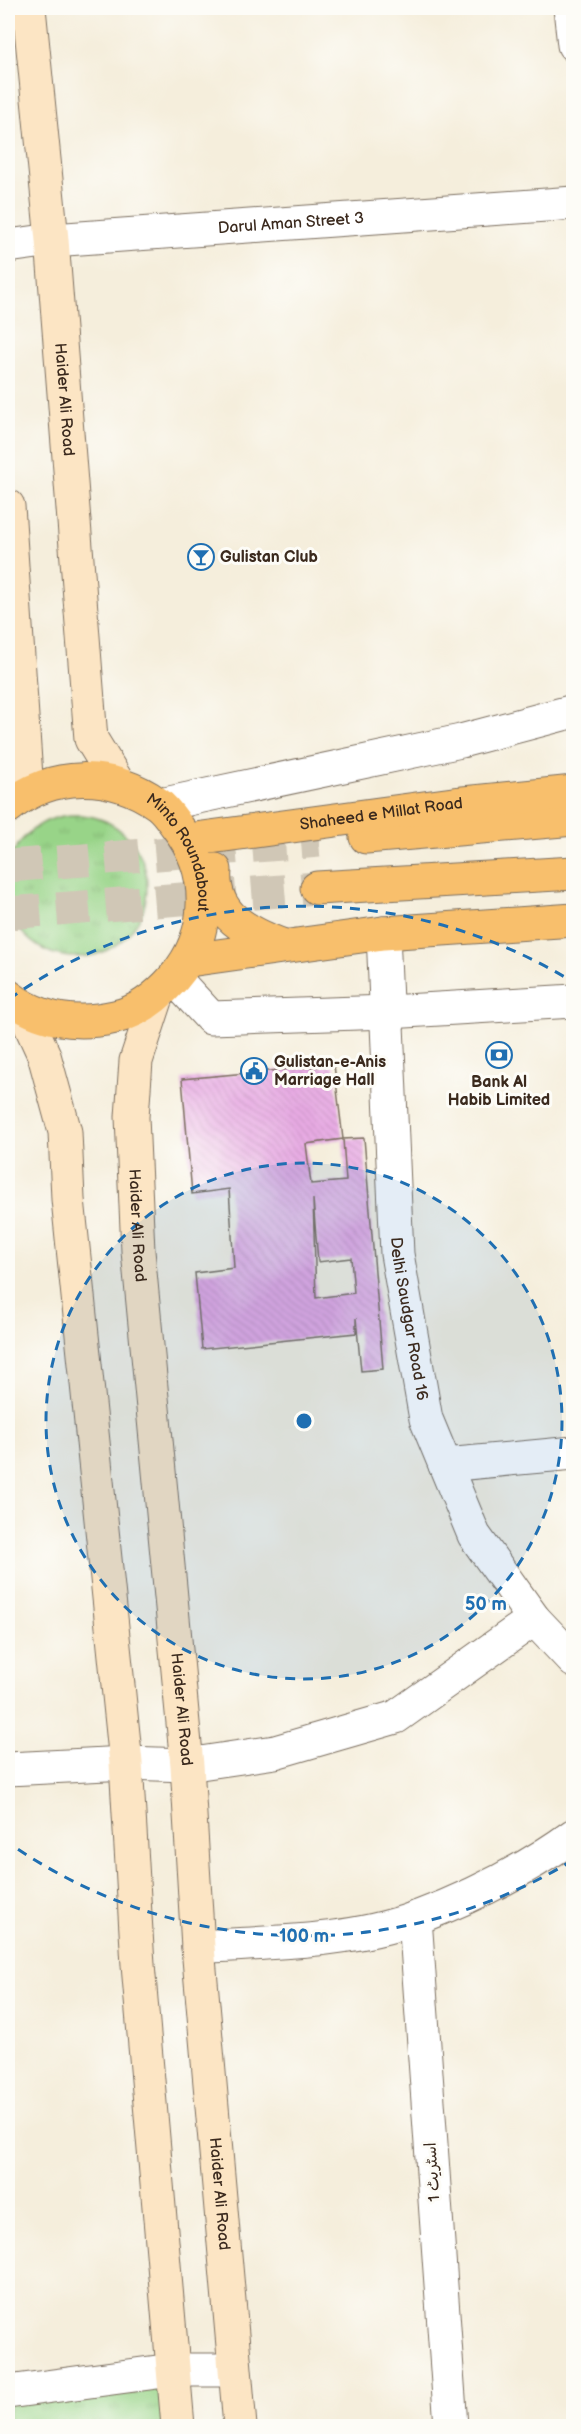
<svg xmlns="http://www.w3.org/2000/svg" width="581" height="2434" font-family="'Balsamiq Sans','Playpen Sans Arabic',sans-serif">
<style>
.grass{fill:url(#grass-tufts);stroke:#6a7f53;stroke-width:1.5}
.building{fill:url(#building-back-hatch);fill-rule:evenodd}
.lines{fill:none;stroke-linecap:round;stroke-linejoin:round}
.primary-tunnel{stroke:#d0c7b6;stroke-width:33;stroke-dasharray:33 16;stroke-linecap:butt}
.street-casing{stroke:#7c6f60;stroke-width:35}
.secondary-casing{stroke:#7c6f60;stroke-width:35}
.primary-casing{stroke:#7c6f60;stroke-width:35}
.street{stroke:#fff;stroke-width:33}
.secondary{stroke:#fce5c4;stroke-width:33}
.primary{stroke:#f8bf6c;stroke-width:33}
.ring{fill:none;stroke:#1f6fb2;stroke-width:3;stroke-dasharray:10 8}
.labels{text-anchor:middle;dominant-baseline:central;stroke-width:6;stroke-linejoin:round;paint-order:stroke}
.street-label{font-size:16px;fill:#3b2a1e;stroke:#fdfcf7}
.poi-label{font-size:16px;font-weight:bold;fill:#3b2a1e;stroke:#fdfcf7;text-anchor:start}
.centre{fill:#1f6fb2;stroke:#fdfcf7;stroke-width:3}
.ring-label{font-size:18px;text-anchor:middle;font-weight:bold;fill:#1f6fb2;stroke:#fdfcf7;stroke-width:6;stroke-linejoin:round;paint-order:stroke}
</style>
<defs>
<pattern id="grass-tufts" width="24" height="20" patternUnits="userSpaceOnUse" patternTransform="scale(1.5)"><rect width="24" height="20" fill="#98d488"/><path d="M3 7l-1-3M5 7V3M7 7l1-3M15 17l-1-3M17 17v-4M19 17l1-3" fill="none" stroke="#84b675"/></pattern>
<pattern id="building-back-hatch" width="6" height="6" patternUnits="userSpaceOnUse" patternTransform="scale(1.5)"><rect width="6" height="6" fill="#e8abe4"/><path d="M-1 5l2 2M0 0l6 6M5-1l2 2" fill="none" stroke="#c893c3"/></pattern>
</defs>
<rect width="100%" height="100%" fill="#fdfcf7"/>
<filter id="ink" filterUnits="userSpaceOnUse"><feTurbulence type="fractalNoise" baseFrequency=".0167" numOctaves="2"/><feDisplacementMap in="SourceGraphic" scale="12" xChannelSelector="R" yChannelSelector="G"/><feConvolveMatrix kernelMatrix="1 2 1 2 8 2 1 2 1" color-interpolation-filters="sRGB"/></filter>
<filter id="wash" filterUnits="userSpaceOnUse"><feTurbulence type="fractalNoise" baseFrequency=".008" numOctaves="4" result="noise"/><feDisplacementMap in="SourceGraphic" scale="24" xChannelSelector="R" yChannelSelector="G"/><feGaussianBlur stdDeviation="1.35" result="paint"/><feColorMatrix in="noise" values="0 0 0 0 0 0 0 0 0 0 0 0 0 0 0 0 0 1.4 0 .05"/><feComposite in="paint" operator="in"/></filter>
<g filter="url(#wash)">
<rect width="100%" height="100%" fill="#f5eedc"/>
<g class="grass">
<circle cx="76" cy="886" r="71"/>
<polygon points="172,2370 178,2426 8,2426 8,2392"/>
</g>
<g id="blocks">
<path class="building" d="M334,1065L343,1139L306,1144L311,1184L346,1181L343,1139L364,1138L383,1369L361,1371L356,1318V1333L202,1349L195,1273L234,1268L229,1189L192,1194L182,1079ZM313,1199L318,1262L351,1258L354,1293L316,1298Z"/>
</g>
</g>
<g filter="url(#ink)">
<use href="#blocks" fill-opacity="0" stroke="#7c6f60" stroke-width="1.5"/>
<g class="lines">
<g class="primary-tunnel">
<polyline points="8,866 319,841"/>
<polyline points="8,913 317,888"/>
</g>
<defs>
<g id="street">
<polyline points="570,8 574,45"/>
<path id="s1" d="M8,246L52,240L574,203"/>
<polyline points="160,805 461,741 574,711"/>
<path id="s2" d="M383,933L397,1254L426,1419L474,1535L534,1619L574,1661"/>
<polyline points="174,978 211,1018 388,1012 574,1001"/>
<polyline points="445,1465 574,1453"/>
<polyline points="8,1769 126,1763 187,1765 275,1752 396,1717 534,1619"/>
<polyline points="415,1918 451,2426"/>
<path d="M198,1947C269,1942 348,1943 416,1918C472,1897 526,1870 574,1835"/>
<polyline points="8,2392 172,2370 233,2370"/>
</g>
<g id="secondary">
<path id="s3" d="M29,8L52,240L91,739L118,783"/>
<polyline points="8,506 27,792"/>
<path id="s4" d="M157,997L136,1061L132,1117L138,1251L187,1765L198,1947L240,2426"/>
<polyline points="22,1007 44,1055 65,1132 68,1199 126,1763 138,1965 178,2426"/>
</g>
<g id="primary">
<path id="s5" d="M8,807C52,771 111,771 158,804C165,809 171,818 176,825C213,871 212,934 174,978C158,996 139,1012 115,1017C76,1026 39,1020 8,996"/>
<polyline points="366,837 574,819"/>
<path id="s6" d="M188,840L453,804L574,792"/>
<path d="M215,870C211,915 248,933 284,946"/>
<polyline points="317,888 574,873"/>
<polyline points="189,960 383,933 574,920"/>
</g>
</defs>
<use href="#street" class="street-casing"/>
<use href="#secondary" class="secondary-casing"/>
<use href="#primary" class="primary-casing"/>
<use href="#street" class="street"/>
<use href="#secondary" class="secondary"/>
<use href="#primary" class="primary"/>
</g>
</g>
<circle cx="304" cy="1421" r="258" fill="#1f6fb2" fill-opacity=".12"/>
<g class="ring">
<circle cx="304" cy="1421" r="258"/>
<path d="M573 1860A515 515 0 0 1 9 1843M9 999A515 515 0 0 1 573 982"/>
</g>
<defs>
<symbol id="bar-ring" viewBox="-11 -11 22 22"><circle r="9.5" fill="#fdfcf7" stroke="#1f6fb2" stroke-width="1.5"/><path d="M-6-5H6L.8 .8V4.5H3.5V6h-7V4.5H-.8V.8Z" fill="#1f6fb2"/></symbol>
<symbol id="bank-ring" viewBox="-11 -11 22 22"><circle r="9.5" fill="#fdfcf7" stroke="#1f6fb2" stroke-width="1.5"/><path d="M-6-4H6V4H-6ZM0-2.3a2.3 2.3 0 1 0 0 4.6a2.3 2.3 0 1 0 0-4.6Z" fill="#1f6fb2"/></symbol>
<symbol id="civic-ring" viewBox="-11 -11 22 22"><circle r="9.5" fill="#fdfcf7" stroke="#1f6fb2" stroke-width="1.5"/><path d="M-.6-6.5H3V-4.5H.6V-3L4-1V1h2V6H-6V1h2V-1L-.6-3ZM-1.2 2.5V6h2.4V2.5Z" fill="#1f6fb2"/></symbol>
</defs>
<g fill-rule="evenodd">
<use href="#bar-ring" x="186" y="542" width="30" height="30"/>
<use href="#bank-ring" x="484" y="1040" width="30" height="30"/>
<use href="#civic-ring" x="239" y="1056" width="30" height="30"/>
</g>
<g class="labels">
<g class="street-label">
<text stroke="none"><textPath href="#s1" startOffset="284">Darul Aman Street 3</textPath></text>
<text stroke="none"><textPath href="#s3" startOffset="393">Haider Ali Road</textPath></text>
<text stroke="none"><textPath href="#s6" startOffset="195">Shaheed e Millat Road</textPath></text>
<text stroke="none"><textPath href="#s5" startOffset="216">Minto Roundabout</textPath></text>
<text stroke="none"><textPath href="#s4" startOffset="232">Haider Ali Road</textPath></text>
<text stroke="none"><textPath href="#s2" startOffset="387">Delhi Saudgar Road 16</textPath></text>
<text stroke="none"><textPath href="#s4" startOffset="718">Haider Ali Road</textPath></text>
<text transform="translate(433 2172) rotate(-94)">اسٹریٹ 1</text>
<text stroke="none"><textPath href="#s4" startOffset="1204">Haider Ali Road</textPath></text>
</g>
<g class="poi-label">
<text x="220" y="557">Gulistan Club</text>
<text x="274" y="1062">Gulistan-e-Anis<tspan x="274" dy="18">Marriage Hall</tspan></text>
<text x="499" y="1082" text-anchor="middle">Bank Al<tspan x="499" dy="18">Habib Limited</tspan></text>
</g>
</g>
<circle cx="304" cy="1421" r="9" class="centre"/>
<g class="ring-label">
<text x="486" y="1610">50 m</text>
<text x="304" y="1942">100 m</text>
</g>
<rect width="581" height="2434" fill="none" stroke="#fdfcf7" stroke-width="30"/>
</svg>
